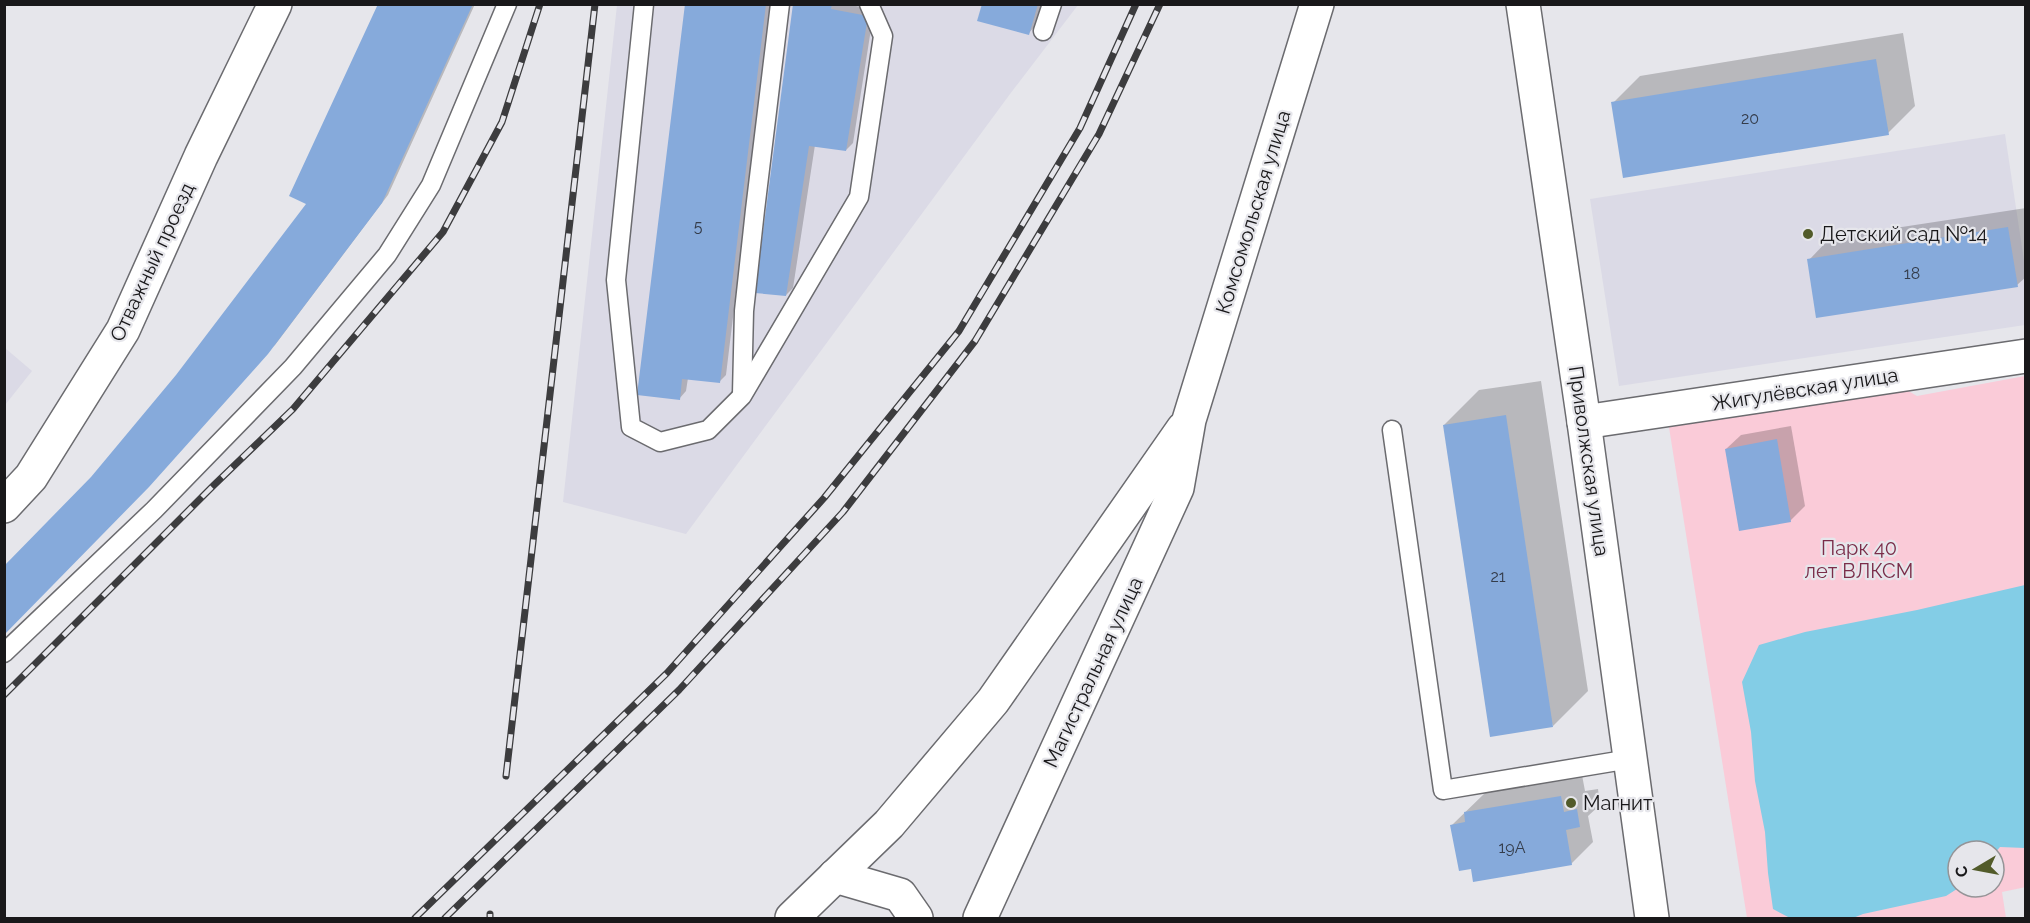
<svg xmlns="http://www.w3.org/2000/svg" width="2030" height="923" font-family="Raleway,sans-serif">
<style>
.built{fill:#dbdae6}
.green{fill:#facbd8;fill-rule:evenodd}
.water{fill:#83cde6}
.shadow{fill:#0003}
.building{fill:#86aadb}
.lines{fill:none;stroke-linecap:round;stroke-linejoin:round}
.lane-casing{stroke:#6b6b6f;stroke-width:21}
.street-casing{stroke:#6b6b6f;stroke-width:36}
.lane{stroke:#fff;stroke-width:18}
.street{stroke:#fff;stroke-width:33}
.rail-casing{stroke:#3c3c3e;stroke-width:7}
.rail{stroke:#e6e6eb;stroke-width:4.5;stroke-dasharray:14;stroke-linecap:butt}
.poi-dot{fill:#525b2a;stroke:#e6e6eb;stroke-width:2}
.labels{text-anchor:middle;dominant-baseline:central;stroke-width:4.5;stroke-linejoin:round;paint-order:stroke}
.number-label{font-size:16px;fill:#343c4a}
.street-label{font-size:20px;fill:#19181a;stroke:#e6e6eb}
.poi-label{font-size:20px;fill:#19181a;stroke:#e6e6eb;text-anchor:start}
.park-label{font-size:20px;fill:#7a2d49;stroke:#e6e6eb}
</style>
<rect width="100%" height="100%" fill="#e6e6eb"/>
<g class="built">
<polygon points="617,5 1078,5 1010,94 686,534 563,502"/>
<polygon points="2005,134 2025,268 2025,325 1619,386 1590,199"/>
<polygon points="5,348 32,371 5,405"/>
</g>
<path class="green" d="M2025,376L2026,887L2002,892L2006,918H1747L1668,421L1898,385L1917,396ZM1958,851H1994V887H1958Z"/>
<polygon class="water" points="2025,585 2025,848 2000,847 1994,854 1994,851 1958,851 1958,887 1960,887 1946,896 1863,914 1853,918 1790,918 1773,909 1768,873 1765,832 1755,781 1751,732 1742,682 1759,645 1805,632 1917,610"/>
<g class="shadow">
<polygon points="379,4 475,4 388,195 275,345 92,478 177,376 308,204"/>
<polygon points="686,4 771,4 726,375 719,382 688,378 686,391 679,399"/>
<polygon points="795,4 847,4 874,10 853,143 846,150 815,145 793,288 786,295"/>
<polygon points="984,4 1042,4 1035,26 1028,34"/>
<polygon points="1903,33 1915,106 1888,133 1613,103 1640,76"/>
<polygon points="2026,208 2026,277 2017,285 1809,260 1830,238"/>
<polygon points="1541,381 1588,691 1553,726 1444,425 1479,390"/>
<polygon points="1791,426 1805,506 1790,521 1726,449 1741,435"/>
<polygon points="1582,775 1585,791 1598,789 1600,805 1588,816 1593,842 1571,864 1472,868 1452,825 1486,792"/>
</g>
<g class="building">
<polygon points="378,4 473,4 382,203 268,354 149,487 4,635 4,566 91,477 176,375 306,204 289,196"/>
<polygon points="685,4 766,4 720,383 682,379 680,400 637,395"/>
<polygon points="793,4 832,4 831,9 868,16 846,151 809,146 786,296 755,293"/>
<polygon points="982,4 1038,4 1029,35 977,21"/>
<polygon points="1876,59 1889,135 1623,178 1611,102"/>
<polygon points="2008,227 2018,287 1816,318 1807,259"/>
<polygon points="1506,415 1553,727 1490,737 1443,425"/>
<polygon points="1777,439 1791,522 1739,531 1725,449"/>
<polygon points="1561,796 1564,812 1577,809 1580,827 1566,830 1572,865 1473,882 1471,869 1459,871 1450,825 1465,822 1464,812"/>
</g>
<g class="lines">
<defs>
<g id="lane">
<polyline points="644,4 616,280 631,427 660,442 708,430 742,396 859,197 883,36 869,4"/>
<polyline points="1043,31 1052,4"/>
<polyline points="742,394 744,311 755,210 780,4"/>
<polyline points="1392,430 1443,790 1630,759"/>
<polyline points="4,653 154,510 293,367 387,255 431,185 507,4"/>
</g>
<g id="street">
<polyline points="1523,4 1584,422 1652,918"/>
<polyline points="1584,422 2026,356"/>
<polyline points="4,506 31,477 123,330 201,156 275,4"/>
<polyline points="835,876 900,895 916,918"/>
<polyline points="792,918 889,824 993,701 1183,429"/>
<polyline points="980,918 1177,488 1189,420 1317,4"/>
</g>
</defs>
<use href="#lane" class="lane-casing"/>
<use href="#street" class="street-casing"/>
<use href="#lane" class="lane"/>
<use href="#street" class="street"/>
<defs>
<g id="rail">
<polyline points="4,695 214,485 293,409 443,232 502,122 540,4"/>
<polyline points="506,776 595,4"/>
<polyline points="415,918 667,673 824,498 959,331 1080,128 1136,4"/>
<polyline points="445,918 679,690 843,512 975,341 1099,134 1160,4"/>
<polyline points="490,918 490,914"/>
</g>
</defs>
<use href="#rail" class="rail-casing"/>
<use href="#rail" class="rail"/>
</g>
<g class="poi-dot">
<circle cx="1808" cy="234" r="6"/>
<circle cx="1571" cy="803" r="6"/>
</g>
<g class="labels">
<g class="number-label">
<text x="1750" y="118">20</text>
<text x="698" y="226">5</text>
<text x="1912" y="273">18</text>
<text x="1498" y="576">21</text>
<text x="1512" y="847">19А</text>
</g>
<g class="street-label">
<text transform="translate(1253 212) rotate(-73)">Комсомольская улица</text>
<text transform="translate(152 262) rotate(-65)">Отважный проезд</text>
<text transform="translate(1805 389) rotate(-9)">Жигулёвская улица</text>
<text transform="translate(1589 461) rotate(82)">Приволжская улица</text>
<text transform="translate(1093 672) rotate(-65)">Магистральная улица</text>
</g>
<g class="poi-label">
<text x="1820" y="234">Детский сад №14</text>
<text x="1583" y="803">Магнит</text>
</g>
<g class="park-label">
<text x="1859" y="548">Парк 40<tspan x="1859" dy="23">лет ВЛКСМ</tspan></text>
</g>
</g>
<rect width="2030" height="923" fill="none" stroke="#19181a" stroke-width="12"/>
<g transform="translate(1976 869) rotate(260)"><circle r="28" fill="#e6e6eb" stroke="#949497" stroke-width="1.5"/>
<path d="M0-4.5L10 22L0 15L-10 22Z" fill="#525b2a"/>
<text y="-9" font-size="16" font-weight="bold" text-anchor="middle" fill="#19181a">С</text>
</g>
</svg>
